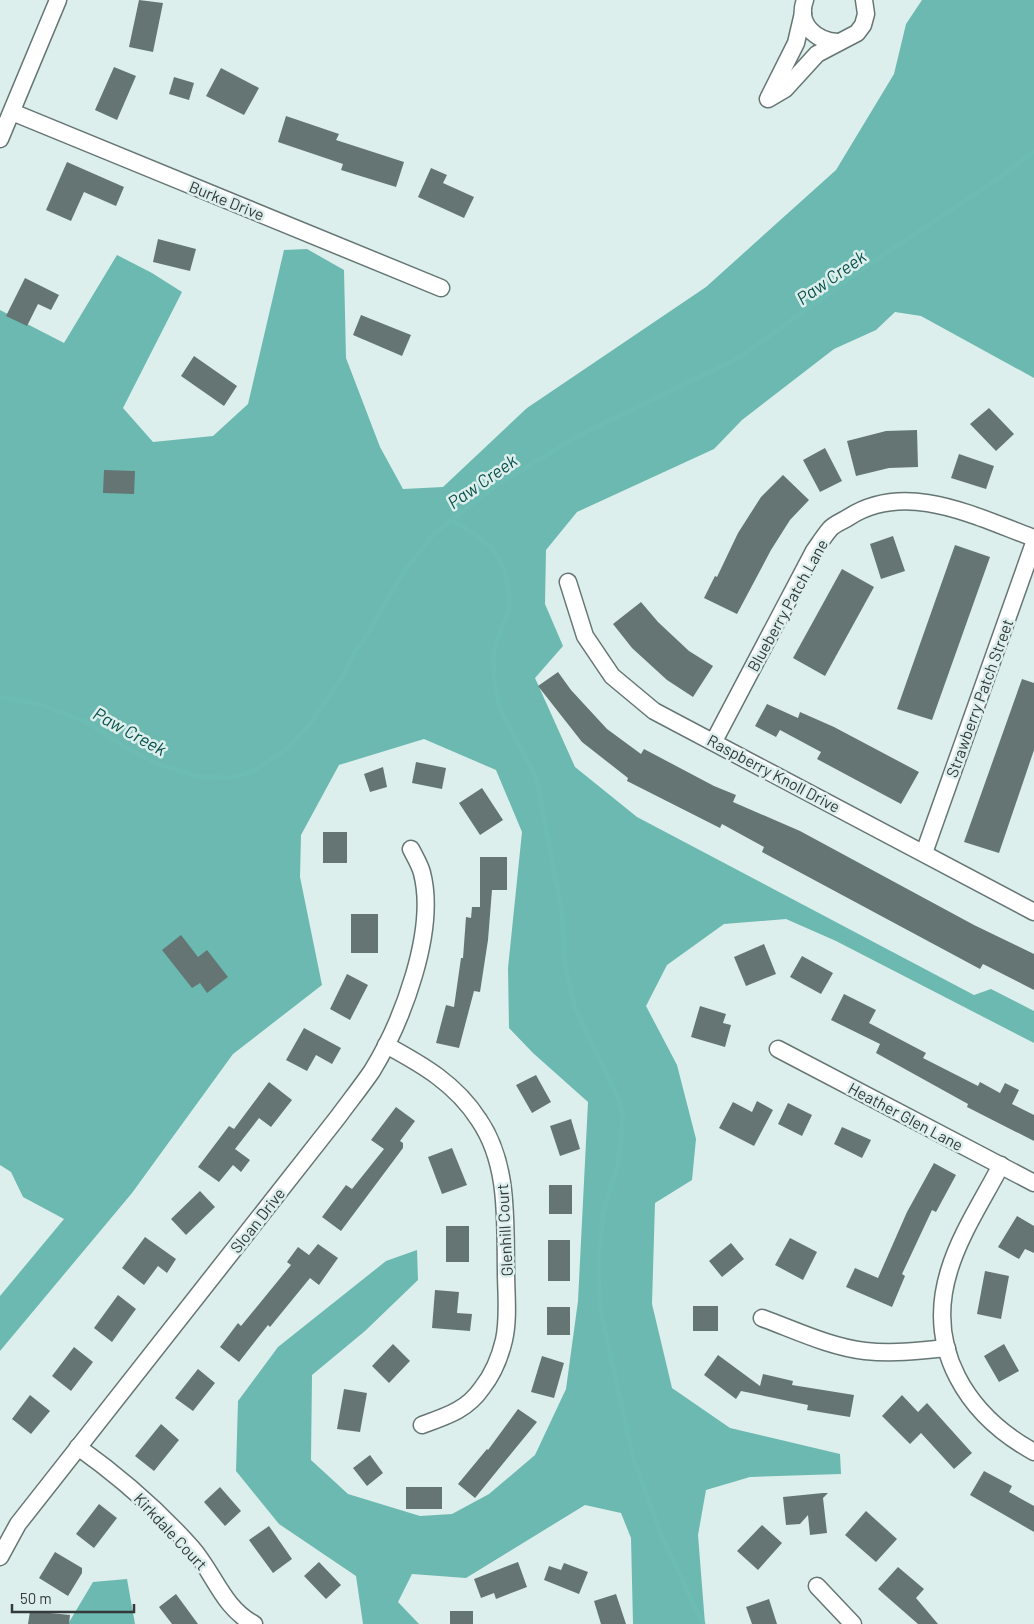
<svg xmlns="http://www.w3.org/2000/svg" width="1034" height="1624" font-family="Barlow,sans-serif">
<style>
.forest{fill:#6bb9b1}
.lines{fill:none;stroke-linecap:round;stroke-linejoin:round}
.stream{stroke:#6dbcb4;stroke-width:5}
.building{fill:#657573}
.minor-casing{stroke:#667674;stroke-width:19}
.minor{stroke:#fff;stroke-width:16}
.labels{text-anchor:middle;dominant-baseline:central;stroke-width:5;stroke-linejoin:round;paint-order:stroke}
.street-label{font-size:16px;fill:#333a39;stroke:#ddefec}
.water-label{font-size:18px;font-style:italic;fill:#09514c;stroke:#ddefec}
</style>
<rect width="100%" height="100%" fill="#ddefec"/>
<g class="forest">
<polygon points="922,0 1034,0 1034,378 921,316 895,312 876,330 834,349 742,420 714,449 577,512 546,550 545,604 563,646 535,678 575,767 637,817 974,995 991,989 1034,1011 1034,1043 836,941 786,919 724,924 667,965 646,1006 677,1065 696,1139 692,1180 655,1203 652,1304 672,1388 730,1428 840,1454 841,1474 750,1477 706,1490 698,1535 705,1624 633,1624 631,1538 621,1513 585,1505 466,1578 412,1574 398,1602 419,1624 363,1624 356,1576 279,1524 236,1471 238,1401 278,1347 386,1261 417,1250 418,1280 365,1331 312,1375 311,1460 348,1494 420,1516 452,1514 489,1494 535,1455 566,1389 578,1301 588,1102 533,1053 509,1028 508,968 522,832 496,770 424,739 339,765 301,835 300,877 322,985 233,1054 132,1193 0,1351 0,1296 64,1219 23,1197 11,1172 0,1165 0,310 64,343 117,255 152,273 182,292 123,408 153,442 213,436 248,404 284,250 307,249 344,270 346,358 380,447 403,489 443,487 527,408 706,287 836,170 894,74 906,24"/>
<polygon points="127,1579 135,1624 68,1624 93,1582"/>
</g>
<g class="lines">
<g class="stream">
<path d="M451,520C483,539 505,550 508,590C508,596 510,603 509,609C505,624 496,636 494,652C492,670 496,692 500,709L536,777L562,913L565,966L575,1008L618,1098L623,1116L618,1164L603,1212L599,1257L600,1308L633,1457L661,1535L703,1624"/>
<polyline points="0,697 39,704 87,722 123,746 158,764 200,777 230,778 254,771 287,749 308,726 341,679 356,649 362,643 404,571 433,535 496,485 582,434 740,357 881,256 983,189 1034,152"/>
</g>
</g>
<g class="building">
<polygon points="139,0 163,3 153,52 129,47"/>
<polygon points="114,67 136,76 117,120 95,110"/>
<polygon points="221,68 259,88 244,115 206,96"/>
<polygon points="174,77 194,83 189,100 169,94"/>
<polygon points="286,116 339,134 336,140 404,162 396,187 341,170 343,164 278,142"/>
<polygon points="67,162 124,187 116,206 84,192 71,221 46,210"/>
<polygon points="431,168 447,175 443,183 474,197 464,218 418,197"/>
<polygon points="158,239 196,249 190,271 153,262"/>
<polygon points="25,278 59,295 51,310 38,304 27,326 6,316"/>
<polygon points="361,315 411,335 402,356 353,335"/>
<polygon points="194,356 237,386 224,406 181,376"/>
<polygon points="989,408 1014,434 996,451 970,424"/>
<polygon points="917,430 918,467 889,468 856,476 847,441 886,431"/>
<polygon points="825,448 842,481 820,492 803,460"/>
<polygon points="959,454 994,466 986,489 951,478"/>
<polygon points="104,470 135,471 134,494 103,493"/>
<polygon points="783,475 809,500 790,520 771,550 737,614 704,598 715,576 717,577 738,533 761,497"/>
<polygon points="893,536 905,571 881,579 870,544"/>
<polygon points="955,545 990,557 932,720 897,709"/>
<polygon points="842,569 874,587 825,676 793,658"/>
<polygon points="641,602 658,622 689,651 713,666 693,697 667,680 632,648 613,624"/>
<polygon points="558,672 571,690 607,729 641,754 644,749 714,786 736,795 733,802 800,831 974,925 1034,954 1034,990 983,964 980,969 762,852 764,847 722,824 720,828 627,781 628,778 582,742 538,686"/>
<polygon points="1022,679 1034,683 1034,750 999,853 964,842"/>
<polygon points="767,704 798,718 800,712 834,727 919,772 901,804 817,759 821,752 780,730 776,737 755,726"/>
<polygon points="416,762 446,768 442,789 412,783"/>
<polygon points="383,767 387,787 370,792 364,774"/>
<polygon points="482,788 503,820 480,835 459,803"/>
<rect x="323" y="832" width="24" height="31"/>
<polygon points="480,857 507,857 507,890 492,890 488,940 480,992 474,991 459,1048 436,1043 446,1005 454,1007 461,958 463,958 466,917 471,918 472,907 480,907"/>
<rect x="351" y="914" width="27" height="39"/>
<polygon points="181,935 198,957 207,950 228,977 207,993 200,983 192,988 162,950"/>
<polygon points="764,944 776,974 746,986 734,957"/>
<polygon points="802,956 833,973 821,994 790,977"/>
<polygon points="347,974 368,985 350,1020 330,1009"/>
<polygon points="844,994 876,1010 869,1023 926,1053 923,1058 978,1086 980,1082 1000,1093 1005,1083 1019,1090 1012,1104 1034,1115 1034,1141 967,1107 968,1104 876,1053 880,1044 831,1020"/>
<polygon points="700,1006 726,1014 723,1023 731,1025 725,1047 691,1037"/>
<polygon points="304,1028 341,1048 332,1064 316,1055 307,1071 286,1060"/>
<polygon points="536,1075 551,1102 532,1113 516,1085"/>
<polygon points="269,1082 292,1100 271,1127 259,1118 235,1149 250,1160 241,1172 233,1165 219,1182 198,1167 229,1126 234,1129"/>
<polygon points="757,1101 773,1110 754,1146 719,1128 733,1102 752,1112"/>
<polygon points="788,1103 812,1115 802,1136 778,1124"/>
<polygon points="396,1107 415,1121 400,1141 403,1143 403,1148 341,1231 322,1217 346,1185 352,1189 384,1149 371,1140"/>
<polygon points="571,1119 580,1149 560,1156 550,1126"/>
<polygon points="842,1127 871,1140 862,1158 834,1144"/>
<polygon points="452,1148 467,1185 442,1194 428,1157"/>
<polygon points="934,1163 956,1175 936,1212 932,1210 902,1274 905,1276 892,1307 846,1287 855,1268 878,1278 907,1212"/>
<rect x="549" y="1185" width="23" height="29"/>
<polygon points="200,1191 215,1207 186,1235 171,1219"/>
<polygon points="1017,1216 1034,1226 1034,1253 1025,1249 1019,1259 998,1247"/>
<rect x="446" y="1226" width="23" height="36"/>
<polygon points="145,1237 176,1259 167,1273 158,1266 144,1285 122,1268"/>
<polygon points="790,1238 817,1252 803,1280 775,1265"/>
<rect x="548" y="1240" width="22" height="41"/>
<polygon points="731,1243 744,1259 722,1277 709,1261"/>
<polygon points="318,1244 338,1258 319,1285 310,1278 270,1327 268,1325 239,1362 220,1347 238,1323 241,1326 291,1265 287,1262 298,1247 309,1255"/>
<polygon points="985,1271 1009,1276 1001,1319 977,1314"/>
<polygon points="435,1290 459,1292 457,1313 472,1314 470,1331 432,1328"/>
<polygon points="118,1295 136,1309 112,1342 94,1328"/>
<rect x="693" y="1306" width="25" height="25"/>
<rect x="547" y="1307" width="23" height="28"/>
<polygon points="393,1344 410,1361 389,1383 372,1366"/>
<polygon points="1004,1344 1019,1371 999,1382 984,1356"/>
<polygon points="74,1347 93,1362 71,1391 52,1376"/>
<polygon points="718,1355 760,1386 763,1374 793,1381 792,1385 854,1395 850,1417 807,1410 808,1405 741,1391 736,1399 704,1375"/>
<polygon points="542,1356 564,1363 554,1398 531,1392"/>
<polygon points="198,1369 215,1383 193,1411 175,1398"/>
<polygon points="344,1389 367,1393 360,1432 337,1429"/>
<polygon points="30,1395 50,1411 31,1434 12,1419"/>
<polygon points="902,1395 918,1412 927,1403 972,1453 954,1469 921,1433 910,1444 882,1416"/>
<polygon points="518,1409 537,1422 475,1498 458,1484 487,1449 488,1450"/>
<polygon points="161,1424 179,1440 154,1471 135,1456"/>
<polygon points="370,1455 383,1473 367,1486 353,1468"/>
<polygon points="984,1471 1012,1486 1009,1492 1034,1506 1034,1532 970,1495"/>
<polygon points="220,1487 241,1511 225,1526 204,1502"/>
<rect x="406" y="1487" width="36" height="22"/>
<polygon points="823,1493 828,1493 823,1498 827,1533 810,1535 808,1515 800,1524 786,1525 783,1497"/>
<polygon points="99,1504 117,1518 94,1548 76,1534"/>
<polygon points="866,1511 897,1539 876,1562 845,1535"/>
<polygon points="762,1525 782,1543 758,1570 737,1551"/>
<polygon points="269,1526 292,1559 273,1573 249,1540"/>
<polygon points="55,1552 82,1568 82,1573 68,1596 39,1578"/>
<polygon points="319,1562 341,1585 326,1599 304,1576"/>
<polygon points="518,1562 527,1587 496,1599 494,1593 481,1598 474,1579"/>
<polygon points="564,1563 588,1572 579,1594 544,1580 549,1566 561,1570"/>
<polygon points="898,1567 924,1589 916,1598 938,1624 918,1624 878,1589"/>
<polygon points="176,1594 198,1624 172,1624 159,1607"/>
<polygon points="616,1594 626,1624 601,1624 594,1601"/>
<polygon points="769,1599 777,1624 752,1624 746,1607"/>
<polygon points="30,1611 70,1615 69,1624 28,1624"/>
<rect x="450" y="1611" width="23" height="13"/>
</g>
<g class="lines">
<defs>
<g id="minor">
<path d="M805,0C796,24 816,41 838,42"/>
<polyline points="769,97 796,43 803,13"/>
<polyline points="768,99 785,89 817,54 857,33 863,25 866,14 864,0"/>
<polyline points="12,112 441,288"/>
<polyline points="0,139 58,0"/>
<polyline points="568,582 585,636 612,676 654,711 1034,912"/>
<path d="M714,741L814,551C819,544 824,536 830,529C834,524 843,521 849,517C907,480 976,517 1034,538"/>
<polyline points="924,853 1034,543"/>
<path d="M386,1045C423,1065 456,1084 479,1120C509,1164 505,1220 506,1271C506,1294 509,1318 504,1340C500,1357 493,1374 482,1388C467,1410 447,1416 422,1425"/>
<polyline points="778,1049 1034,1183"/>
<path d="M1001,1165C983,1200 960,1234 949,1271C925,1349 967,1415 1034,1452"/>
<path d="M762,1318C795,1330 830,1347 865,1351C893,1354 919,1351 947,1348"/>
<path d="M78,1447C120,1477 158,1510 192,1548C214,1573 223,1608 254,1624"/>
<path d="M0,1557L18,1524L338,1117C349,1102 361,1087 372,1071C402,1022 437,931 422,873C420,865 415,857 411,849"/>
<polyline points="817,1586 853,1624"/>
</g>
</defs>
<use href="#minor" class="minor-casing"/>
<use href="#minor" class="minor"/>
</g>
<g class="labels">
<g class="street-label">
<text transform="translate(227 200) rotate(22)">Burke Drive</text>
<text transform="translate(787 605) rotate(-61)">Blueberry Patch Lane</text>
<text transform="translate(979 698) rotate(-70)">Strawberry Patch Street</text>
<text transform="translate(774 773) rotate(28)">Raspberry Knoll Drive</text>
<text transform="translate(906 1116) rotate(28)">Heather Glen Lane</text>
<text transform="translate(257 1220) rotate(-52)">Sloan Drive</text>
<text transform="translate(504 1230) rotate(-93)">Glenhill Court</text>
<text transform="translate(171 1531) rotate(47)">Kirkdale Court</text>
</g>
<g class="water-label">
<text transform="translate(831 277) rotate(-35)">Paw Creek</text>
<text transform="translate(482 481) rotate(-35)">Paw Creek</text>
<text transform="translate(130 731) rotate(29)">Paw Creek</text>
</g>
</g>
<path d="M12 1604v8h122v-8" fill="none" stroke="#333a39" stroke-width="2.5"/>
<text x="20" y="1604" font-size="15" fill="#333a39" stroke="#ddefec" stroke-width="4" paint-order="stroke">50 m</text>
</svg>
